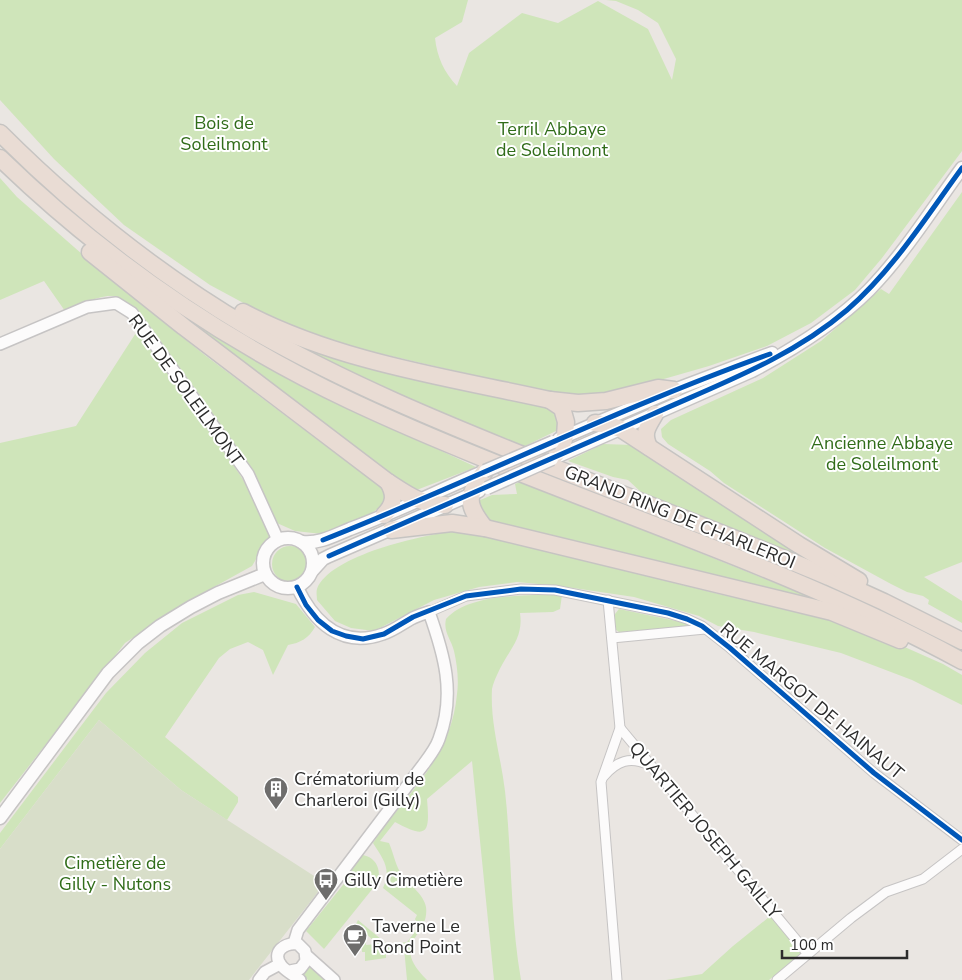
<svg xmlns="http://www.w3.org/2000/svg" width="962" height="980" font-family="'Nunito Sans',sans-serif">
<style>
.green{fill:#cfe5ba}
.cemetery{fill:#d8dec9}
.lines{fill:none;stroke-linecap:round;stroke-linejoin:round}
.minor-casing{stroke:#c6c4c4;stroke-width:11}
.tertiary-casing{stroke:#c6c4c4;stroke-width:14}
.secondary-casing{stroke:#c6c4c4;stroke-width:15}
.motorway-casing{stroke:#c6c4c2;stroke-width:19}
.minor{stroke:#fcfbfb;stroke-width:9}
.tertiary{stroke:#fcfbfb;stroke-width:11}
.secondary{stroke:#fcfbfb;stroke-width:12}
.motorway{stroke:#e9dcd4;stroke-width:16}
.secondary-bridge-casing{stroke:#c6c4c4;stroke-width:15;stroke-linecap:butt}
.secondary-bridge{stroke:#fcfbfb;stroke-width:12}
.cycleway-casing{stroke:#fff;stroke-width:8}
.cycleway{stroke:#0057b8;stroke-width:5}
.labels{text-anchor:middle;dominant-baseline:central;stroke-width:4;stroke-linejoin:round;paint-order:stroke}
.park-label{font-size:18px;fill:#306c19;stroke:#fff}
.street-label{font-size:18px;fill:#2c2c2c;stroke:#fff}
.poi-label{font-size:18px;fill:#2c2c2c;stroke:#fff;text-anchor:start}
</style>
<rect width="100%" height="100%" fill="#eae6e2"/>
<g class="green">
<path d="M0,0H468L462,22L435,38C437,57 444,72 457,86L469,53L522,13L558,23L598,1L648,29L672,80L676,59L658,23L638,10L616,1L606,0H962V151L882,258L855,290L811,323L767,346L709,366L615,393L579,396L538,390L339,344L262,313L210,285L124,225L54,159L0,100Z"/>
<path d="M0,178L17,197L115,283L206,356L387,492L382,505L372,513L322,534L295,531L270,520L256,477L206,405L133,307C127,302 120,297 112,296C99,295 77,306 65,311L44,281L0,300Z"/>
<polygon points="962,192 962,562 924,577 962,601 962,623 928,604 929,600 923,596 907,592 891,584 825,548 724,483 710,471 668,444 662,437 661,429 671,420 763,378 821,341 881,289 889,294"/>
<polygon points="192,321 254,360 336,402 476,467 414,491 194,329"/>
<polygon points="141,325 155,355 205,422 242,478 267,522 269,537 252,566 185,603 125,643 0,803 0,443 76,426"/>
<polygon points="289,341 552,406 559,412 558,430 523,447 359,377"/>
<polygon points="603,444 633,445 824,566 642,493 628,480 613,477 568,461"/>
<polygon points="521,481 835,607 490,521 484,518 478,501 492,495 517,494 515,484"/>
<path d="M455,531L469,532L577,556L613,568L727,596L833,618L882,637L943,664L962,675V705L912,680L841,653L754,632L718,626L699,616L634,597L560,586L517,582L479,587L434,600L374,631L351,628L335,621L317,600C317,597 316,592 317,589C330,555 423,535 455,531Z"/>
<circle cx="290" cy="564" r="18"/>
<path d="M254,592L296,604L315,627C309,638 300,643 288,645L273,675L263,650L248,642L230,649L219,658L165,737L238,797V802L227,820L181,790L99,720L0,849V833L106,693L145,653L182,623L238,595Z"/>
<path d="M557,594L562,595L560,609L553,612L520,613C524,640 507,651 497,675C495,679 493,684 492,689C490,723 501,757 505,791C512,854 510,917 521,980H494L472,761L427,799C430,833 428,840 395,822L380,841L389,843C393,852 395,863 400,872C407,883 424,894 426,907C430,938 388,941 427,980H407L404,948L386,950V958L365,961V952H362V947L351,940L355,935L366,939V945L377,944L356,924L358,920L388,945L407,942C413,935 419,928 415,919L417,915L383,888C392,869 383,859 373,843C407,792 451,759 457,694C459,680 457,664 454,651C451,639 443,632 446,619C469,593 525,596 557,594Z"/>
<polygon points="619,609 686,623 687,627 619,632 615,629 615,614"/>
<path d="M363,855C377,858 381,870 378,882L324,949L306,931L347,880L352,868Z"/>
<polygon points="774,913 805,950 769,980 666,980 702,974 733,946"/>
<polygon points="309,964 326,980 308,980 301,974"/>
</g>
<polygon class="cemetery" points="99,720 181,790 325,883 249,980 0,980 0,849"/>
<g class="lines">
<defs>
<g id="minor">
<polyline points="608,600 620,728 601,782 617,980"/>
<polyline points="429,612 466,596 521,589 555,590 668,613 687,619 702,626 730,648 874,773 962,840"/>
<polyline points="612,638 705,629"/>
<polyline points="620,728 808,954"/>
<path d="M604,776C617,761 630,756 649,765"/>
<polyline points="777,980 851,918 886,892 923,879 962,849"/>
</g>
<g id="tertiary">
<polyline points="0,344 87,307 116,303 132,313 248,474 278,540"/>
<path d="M294,943L298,930L423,765C429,757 436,748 439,739C456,694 444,654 429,612C423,614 416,616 411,619C402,624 393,631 383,634C341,649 314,622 297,587"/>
<polyline points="306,955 334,980"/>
<path d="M290,971L300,969L306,961L305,951L298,944C285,942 271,952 281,965C283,969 295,976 300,980"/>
<polyline points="259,980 265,972 280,964"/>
</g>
<g id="secondary">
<polyline points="559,439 674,390 772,353"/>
<path d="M554,458L752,371C794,349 836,323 869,290C904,254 932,209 962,168"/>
<circle cx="288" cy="563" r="25"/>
<path d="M302,542C319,544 335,535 350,529C396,512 440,490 485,471"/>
<polyline points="313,570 323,559 329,556 479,491"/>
<polyline points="0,818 108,673 138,643 160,626 191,607 218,593 265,574"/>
</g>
<g id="motorway">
<path d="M0,133C76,209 159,275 251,329C345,383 445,424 545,464C640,501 735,538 829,577L884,602L962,641"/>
<path d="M0,158C103,258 221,339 351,401C551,495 767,555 962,661"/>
<path d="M90,252L184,327L388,482C411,497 418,503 445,505"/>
<path d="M243,312C338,362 446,377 550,400L578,403L606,401L658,388L674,390"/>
<polyline points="550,400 562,408 566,422 565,436 562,446 552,459"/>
<polyline points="595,423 608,425 621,429 799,545 859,581"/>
<path d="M649,447C642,432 648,427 655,414"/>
<path d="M485,471C467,496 465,503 485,528"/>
<path d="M384,515C394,505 396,495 388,482"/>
<polyline points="391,530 452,523 485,528 832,612 900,640"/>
</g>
</defs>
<use href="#minor" class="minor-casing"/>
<use href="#tertiary" class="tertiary-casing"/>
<use href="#secondary" class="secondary-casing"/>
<use href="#motorway" class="motorway-casing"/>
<use href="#minor" class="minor"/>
<use href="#tertiary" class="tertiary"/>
<use href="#secondary" class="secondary"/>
<use href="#motorway" class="motorway"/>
<defs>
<g id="secondary-bridge">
<polyline points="485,471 553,442"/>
<polyline points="487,488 552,459"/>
</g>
</defs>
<use href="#secondary-bridge" class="secondary-bridge-casing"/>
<use href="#secondary-bridge" class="secondary-bridge"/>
<defs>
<g id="cycleway">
<path d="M323,540C473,481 618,408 770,354"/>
<path d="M329,556C437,508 546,462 653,414C720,384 791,358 847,310C893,270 926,217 962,168"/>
<polyline points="297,587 306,605 318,620 332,631 346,636 363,639 384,634 413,617 466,596 521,589 555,590 668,613 687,619 702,626 730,648 874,773 962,840"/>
</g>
</defs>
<use href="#cycleway" class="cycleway-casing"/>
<use href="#cycleway" class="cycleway"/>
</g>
<defs>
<symbol id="building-pin" viewBox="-11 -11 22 30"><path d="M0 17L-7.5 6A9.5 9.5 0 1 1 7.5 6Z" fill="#6e6d6c" stroke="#fff"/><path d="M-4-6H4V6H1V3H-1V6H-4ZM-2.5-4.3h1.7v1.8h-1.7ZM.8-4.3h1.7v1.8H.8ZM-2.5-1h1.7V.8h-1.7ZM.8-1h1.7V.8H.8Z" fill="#fff"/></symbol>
<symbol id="bus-pin" viewBox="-11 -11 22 30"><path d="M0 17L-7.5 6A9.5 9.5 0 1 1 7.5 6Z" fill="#6e6d6c" stroke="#fff"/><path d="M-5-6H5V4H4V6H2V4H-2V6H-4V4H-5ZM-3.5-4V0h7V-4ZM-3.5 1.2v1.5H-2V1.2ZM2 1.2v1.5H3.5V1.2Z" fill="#fff"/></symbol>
<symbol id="cafe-pin" viewBox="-11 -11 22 30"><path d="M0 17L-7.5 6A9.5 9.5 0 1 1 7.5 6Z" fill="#6e6d6c" stroke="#fff"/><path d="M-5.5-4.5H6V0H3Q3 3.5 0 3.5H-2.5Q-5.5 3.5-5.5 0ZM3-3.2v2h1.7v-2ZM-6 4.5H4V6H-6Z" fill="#fff"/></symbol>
</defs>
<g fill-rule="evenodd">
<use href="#building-pin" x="262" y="775" width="28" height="38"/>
<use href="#bus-pin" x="312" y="866" width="28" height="38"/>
<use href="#cafe-pin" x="341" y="922" width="28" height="38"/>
</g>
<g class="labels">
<g class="park-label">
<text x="224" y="123">Bois de<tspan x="224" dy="21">Soleilmont</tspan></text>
<text x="552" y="129">Terril Abbaye<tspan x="552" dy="21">de Soleilmont</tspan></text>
<text x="882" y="443">Ancienne Abbaye<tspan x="882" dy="21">de Soleilmont</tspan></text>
<text x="115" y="863">Cimetière de<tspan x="115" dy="21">Gilly - Nutons</tspan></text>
</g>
<g class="street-label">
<text transform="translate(186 390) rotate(54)">RUE DE SOLEILMONT</text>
<text transform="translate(680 517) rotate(22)">GRAND RING DE CHARLEROI</text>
<text transform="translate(812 701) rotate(40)">RUE MARGOT DE HAINAUT</text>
<text transform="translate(705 830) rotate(50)">QUARTIER JOSEPH GAILLY</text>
</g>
<g class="poi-label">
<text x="294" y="779">Crématorium de<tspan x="294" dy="21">Charleroi (Gilly)</tspan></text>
<text x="344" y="880">Gilly Cimetière</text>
<text x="372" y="926">Taverne Le<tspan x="372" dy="21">Rond Point</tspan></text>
</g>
</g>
<path d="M782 950v8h125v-8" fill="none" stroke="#2c2c2c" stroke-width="2.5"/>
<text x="790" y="950" font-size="15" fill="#2c2c2c" stroke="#ffffff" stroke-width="4" paint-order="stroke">100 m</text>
</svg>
